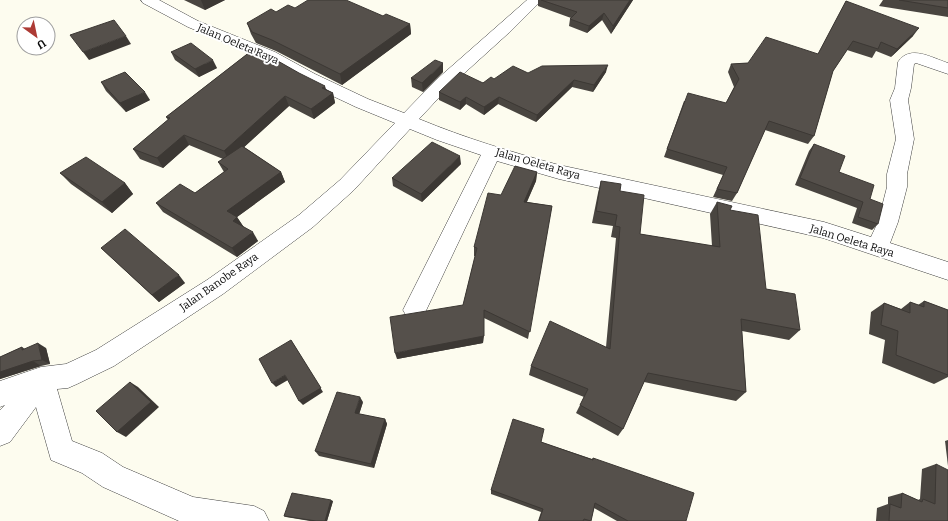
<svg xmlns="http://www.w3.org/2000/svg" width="948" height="521" font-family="Bitter,serif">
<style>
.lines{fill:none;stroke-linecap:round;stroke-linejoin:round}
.minor-casing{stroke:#404040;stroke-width:1}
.minor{fill:#fff;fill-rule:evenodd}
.wall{fill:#494540}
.shaded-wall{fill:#3c3834}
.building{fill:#55504b;stroke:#3c3834}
.labels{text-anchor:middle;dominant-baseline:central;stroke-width:4;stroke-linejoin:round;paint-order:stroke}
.street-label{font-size:11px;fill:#0d0d0d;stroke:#fff}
</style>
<rect width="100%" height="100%" fill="#fdfcef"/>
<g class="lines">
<defs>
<path id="minor" d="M141,0H159L198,21L275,52L315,74L368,99L404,113L436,80L527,0H542L512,30L448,88L419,119C465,138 511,152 559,165L824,222L871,237L878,222L887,187V174L896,139L890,100L895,88L898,62C910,44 932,58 948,63V74L916,63L914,64L911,88L908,100L914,139L907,174V187L898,222L890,243L948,262V280L823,238L559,179L497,161L423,317L415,320L407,317L403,310L481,155L437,140L410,129L354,190L313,227L223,294L114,366L77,384L68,388L57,389L72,441L102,453L123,467L193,497L254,506L264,511L269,521H179L103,487L82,473L51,460L36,407L10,442L0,446V410L5,405L0,407V381L41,367L66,364L96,350L207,280L299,215L340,180L395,123L356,107L303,82L263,58L188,27L143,3Z"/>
</defs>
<use href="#minor" class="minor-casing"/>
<use href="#minor" class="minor"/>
</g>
<g class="wall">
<polygon points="184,0 225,0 205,10"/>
<polygon points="538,0 633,0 611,34 602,20 587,33 569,26 570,19 571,18 538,6"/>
<polygon points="883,0 948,0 948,17 879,6"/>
<polygon points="846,1 913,36 891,57 876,51 872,58 847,50 833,71 814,136 808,144 765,130 737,193 732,201 713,197 723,175 664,157 684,101 726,103 734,87 728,72 731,64 748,63 818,54"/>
<polygon points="295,8 383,16 410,24 411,34 342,85 276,51 256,43 251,34 247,23 276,12"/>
<polygon points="255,48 333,93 335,103 314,119 289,106 244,147 281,172 285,182 237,217 243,226 258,241 237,257 163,212 156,203 195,193 224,172 218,162 223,159 189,145 163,168 140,159 133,149 168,120 166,117"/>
<polygon points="171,52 217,68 199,77 175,60"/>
<polygon points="443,72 423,92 412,87 411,78"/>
<polygon points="606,72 593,92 572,87 536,122 498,104 484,115 466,104 460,110 439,100 439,92 528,73"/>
<polygon points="101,82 150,100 126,112 106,91"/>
<polygon points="814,144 839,172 870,199 878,224 872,230 852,223 857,208 795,185 809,151"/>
<polygon points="461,164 422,202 393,186 392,178"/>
<polygon points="537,172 536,181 527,202 552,206 528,339 484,318 483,343 397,359 463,305 475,256 474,256 474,247 501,195"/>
<polygon points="60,173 125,183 133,194 112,213 71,184"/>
<polygon points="601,181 620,191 640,234 712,246 710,214 717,202 730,210 766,289 800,330 789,340 742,331 746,392 736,401 644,382 623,429 618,436 576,413 584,397 529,375 531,366 606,347 616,238 611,237 613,226 592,223 598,193"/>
<polygon points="101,248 185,283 159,302"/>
<polygon points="924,301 948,310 948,377 934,384 882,363 885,340 869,334 871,312 884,303 901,309 910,302 918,305"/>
<polygon points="22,347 25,349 46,348 50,364 41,366 0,379 0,357"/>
<polygon points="363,402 359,414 385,419 387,424 374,468 319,456 315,451"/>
<polygon points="948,440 948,466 945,441"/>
<polygon points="541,442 592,459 593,458 686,521 617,521 594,508 591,521 538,521 541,512 491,494 491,490"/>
<polygon points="936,464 948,521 876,521 877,508 888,504 888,497 902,493 918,500 920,499 922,469"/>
<polygon points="333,501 327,521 310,521 286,517 284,516"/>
</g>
<g class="shaded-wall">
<polygon points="201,0 225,0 205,10"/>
<polygon points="630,0 633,0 611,34 613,26"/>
<polygon points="604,13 602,20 587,33 589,26"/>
<polygon points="410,24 411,34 342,85 340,74"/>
<polygon points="919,28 913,36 891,57 897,49"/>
<polygon points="126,36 131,44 89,60 83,52"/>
<polygon points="213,60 217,68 199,77 195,69"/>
<polygon points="443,63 443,72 423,92 422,83"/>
<polygon points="608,65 606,72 593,92 594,85"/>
<polygon points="574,80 572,87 536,122 537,115"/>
<polygon points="325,86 328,96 322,88"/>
<polygon points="145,92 150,100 126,112 120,103"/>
<polygon points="333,93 335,103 314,119 311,109"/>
<polygon points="285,96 289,106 229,161 224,151"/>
<polygon points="466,97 466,104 460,110 460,102"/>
<polygon points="499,97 498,104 484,115 484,107"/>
<polygon points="184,135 189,145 163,168 157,158"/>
<polygon points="460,156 461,164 422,202 421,194"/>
<polygon points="281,172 285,182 237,217 243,226 238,230 227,211"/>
<polygon points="537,172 536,181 523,210 524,202"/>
<polygon points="125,183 133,194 112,213 102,202"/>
<polygon points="253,232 258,241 237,257 232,248"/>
<polygon points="179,275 185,283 159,302 152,295"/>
<polygon points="484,336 483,343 397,359 395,353"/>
<polygon points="291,340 323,392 303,405 299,401"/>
<polygon points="38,343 46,348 50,364 42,360"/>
<polygon points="33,361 41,366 0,379 0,372"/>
<polygon points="285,375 288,380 276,387 272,383"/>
<polygon points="130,382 138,387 159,407 126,437 117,432"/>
<polygon points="360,397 363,402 358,418 355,413"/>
<polygon points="385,419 387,424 374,468 371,464"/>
<polygon points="331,500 333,501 327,521 325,521"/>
</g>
<g class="building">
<polygon points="308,0 346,0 383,16 386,14 410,24 340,74 272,40 252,32 247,23 271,9 276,12 288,5 295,8"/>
<polygon points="541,0 630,0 613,26 604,13 589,26 570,19 577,12"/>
<polygon points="899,0 948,0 948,8"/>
<polygon points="846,1 919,28 897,49 881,42 878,49 853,41 833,71 814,136 769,121 737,193 717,189 727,167 667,149 688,93 726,103 739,79 731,64 748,63 766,37 818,54"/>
<polygon points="114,20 126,36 83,52 70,35"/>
<polygon points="191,43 213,60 195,69 171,52"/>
<polygon points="255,48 299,73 325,86 322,88 333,93 311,109 285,96 224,151 184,135 157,158 133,149 170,118 166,117"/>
<polygon points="435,60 443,63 422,83 411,78"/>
<polygon points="608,65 594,85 574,80 537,115 499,97 484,107 466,97 460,102 439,92 460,72 483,83 491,77 494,79 513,66 528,73 542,66"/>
<polygon points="125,72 145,92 120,103 101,82"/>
<polygon points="432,142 460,156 421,194 392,178"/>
<polygon points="814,144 845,156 839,172 874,185 870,199 883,204 878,224 858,217 863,202 800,178"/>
<polygon points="242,146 281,172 227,211 237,217 233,221 253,232 232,248 156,203 180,184 195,193 228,169 218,162"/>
<polygon points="86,157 125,183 102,202 60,173"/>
<polygon points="515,166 537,172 524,202 552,206 530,332 484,310 484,336 395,353 390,317 463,305 477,248 474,247 488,193 501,195"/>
<polygon points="601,181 621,184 620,191 644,195 640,234 720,247 717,202 732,206 730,210 758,215 766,289 795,294 800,330 741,319 746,392 648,373 623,429 580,405 588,389 531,366 550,321 610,349 620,227 615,226 617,215 596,211"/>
<polygon points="125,229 179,275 152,295 101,248"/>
<polygon points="924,301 948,310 948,375 896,355 898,331 881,325 884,303 910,313 910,302 924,307"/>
<polygon points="291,340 321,388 299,401 285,375 272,383 259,359"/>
<polygon points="38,343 42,360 33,361 0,372 0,357 22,347 22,350"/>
<polygon points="130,382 151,402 117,432 96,411"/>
<polygon points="337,392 360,397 355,413 385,419 371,464 315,451"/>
<polygon points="513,419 544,429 541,442 593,460 593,458 694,493 686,521 628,521 595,503 591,521 584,519 583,521 539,521 543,509 491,490"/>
<polygon points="936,464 948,470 948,521 889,521 890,504 901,508 902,493 922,502 923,499 935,504"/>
<polygon points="292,493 331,500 325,521 316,521 284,516"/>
</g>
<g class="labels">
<g class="street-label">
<text transform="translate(238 44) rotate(23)">Jalan Oeleta Raya</text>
<text transform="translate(538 164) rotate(16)">Jalan Oeleta Raya</text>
<text transform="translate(852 241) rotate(17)">Jalan Oeleta Raya</text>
<text transform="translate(219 282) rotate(-35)">Jalan Banobe Raya</text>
</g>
</g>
<g transform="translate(36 36) rotate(147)"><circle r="19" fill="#ffffff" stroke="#9e9e9e"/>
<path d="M0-3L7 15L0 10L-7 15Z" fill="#ad3b35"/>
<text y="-6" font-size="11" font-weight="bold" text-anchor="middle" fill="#0d0d0d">U</text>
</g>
</svg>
